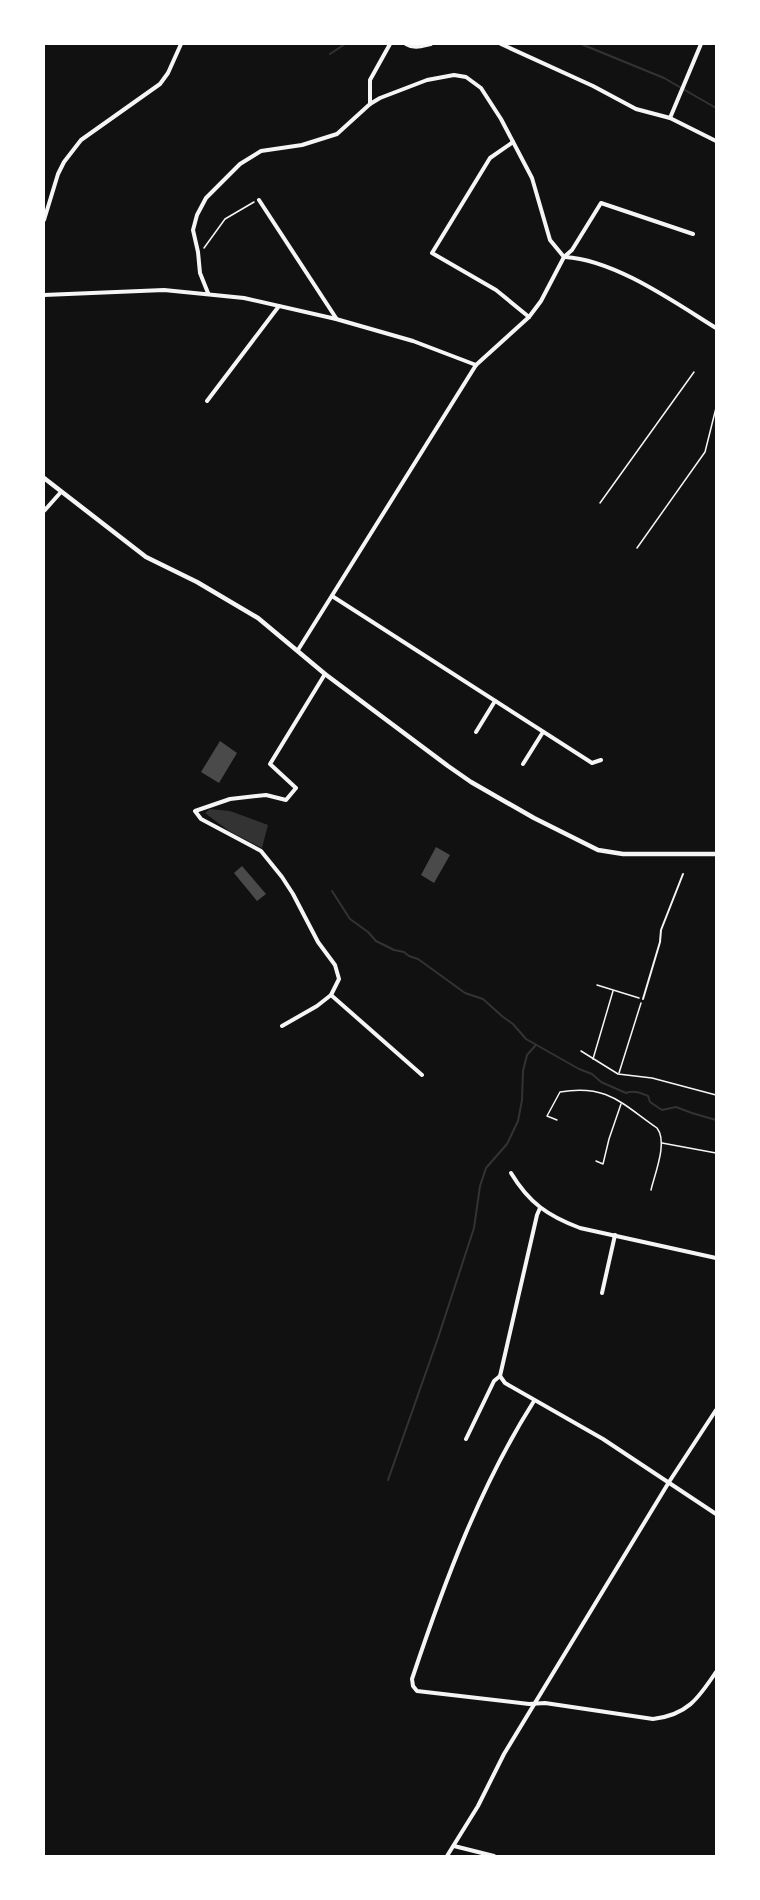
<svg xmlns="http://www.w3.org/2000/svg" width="760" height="1900" font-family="Arial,sans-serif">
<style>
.water{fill:#333}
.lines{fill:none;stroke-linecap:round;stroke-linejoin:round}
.stream{stroke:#333;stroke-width:2}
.building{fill:#4a4a4a}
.path{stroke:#f5f5f5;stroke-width:1.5}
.service{stroke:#f5f5f5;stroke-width:2}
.minor{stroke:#f5f5f5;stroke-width:4}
.tertiary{stroke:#f5f5f5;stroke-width:4.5}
</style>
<rect width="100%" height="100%" fill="#111"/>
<polygon class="water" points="210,809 230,811 268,825 262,848 229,831 205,813"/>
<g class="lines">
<g class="stream">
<polyline points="581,44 664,78 716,108"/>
<polyline points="330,54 345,44"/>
<path d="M332,891L350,919L368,932L376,941L394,950L404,952L409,956L418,959L465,993L483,999L503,1017L513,1024L526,1039L579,1069L592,1074L601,1082L626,1093C634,1090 641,1093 648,1096L650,1102L662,1110L676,1107L692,1113L716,1120"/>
<polyline points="388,1480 438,1338 474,1228 480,1186 486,1168 507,1144 518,1121 522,1100 523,1071 527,1055 536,1045"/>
</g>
</g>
<g class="building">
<polygon points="220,741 237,753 219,783 201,772"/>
<polygon points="436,847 450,855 434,883 421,875"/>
<polygon points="242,866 266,894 257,901 234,873"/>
</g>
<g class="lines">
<g class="path">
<polyline points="204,248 225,219 254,202"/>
<polyline points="600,503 694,372"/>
<polyline points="637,548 705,452 716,408"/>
<polyline points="597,985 639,998"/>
<polyline points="581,1051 618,1074 652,1078 716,1095"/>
<polyline points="593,1059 613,991"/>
<polyline points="619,1073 641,1003"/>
<path d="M557,1120L547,1116L560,1092C607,1084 621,1103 657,1128C668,1142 655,1173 651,1190"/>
<polyline points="662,1143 716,1153"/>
<polyline points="596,1161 603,1164 609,1139 621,1104"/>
</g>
<polyline class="service" points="643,999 660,942 661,930 683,874"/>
<g class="minor">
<path d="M406,44C414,49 422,46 431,44"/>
<polyline points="501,44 593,86 636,109 670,118 716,141"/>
<polyline points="370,104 370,80 390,44"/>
<polyline points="670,118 701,44"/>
<polyline points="513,142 490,158 432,253 496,290 529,317"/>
<polyline points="259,200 336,318"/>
<polyline points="44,220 58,174 64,162 81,140 160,84 168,73 181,44"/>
<path d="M565,257C615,260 674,302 716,328"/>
<polyline points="208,293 200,273 198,252 193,230 197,215 206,198 240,164 261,151 302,145 337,134 370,104 380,98 427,80 454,75 466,77 481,88 501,119 532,178 550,240 564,257"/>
<polyline points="44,295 164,290 244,298 336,319 413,341 476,365"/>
<polyline points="207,401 279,306"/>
<polyline points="44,511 61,492"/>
<polyline points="332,596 592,763 601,760"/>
<polyline points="298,650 476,365 529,317 541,301 564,257 572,250 601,203 693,234"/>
<polyline points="476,732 495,701"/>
<polyline points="523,764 543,732"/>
<polyline points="331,995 422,1075"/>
<polyline points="282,1026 317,1006 331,995 339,979 335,965 318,942 293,894 282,877 261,851 201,819 195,811 230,799 266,795 286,800 296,788 270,764 325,674"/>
<path d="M511,1173C529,1203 548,1216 580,1228L716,1258"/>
<polyline points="602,1293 615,1235"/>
<polyline points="500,1376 505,1383 603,1439 716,1514"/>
<path d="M534,1401C480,1486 444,1583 412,1679L413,1686L417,1691L529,1704L545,1703L653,1719C687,1715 698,1699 716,1672"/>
<polyline points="466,1439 494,1381 500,1376 537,1215 540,1208"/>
<polyline points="454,1846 494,1856"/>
<polyline points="447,1856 478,1806 504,1754 669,1482 716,1410"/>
</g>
<polyline class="tertiary" points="44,478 146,557 197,582 258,618 325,674 448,766 471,782 534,818 598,850 623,854 716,854"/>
</g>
<rect width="760" height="1900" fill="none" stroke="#ffffff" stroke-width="90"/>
</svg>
